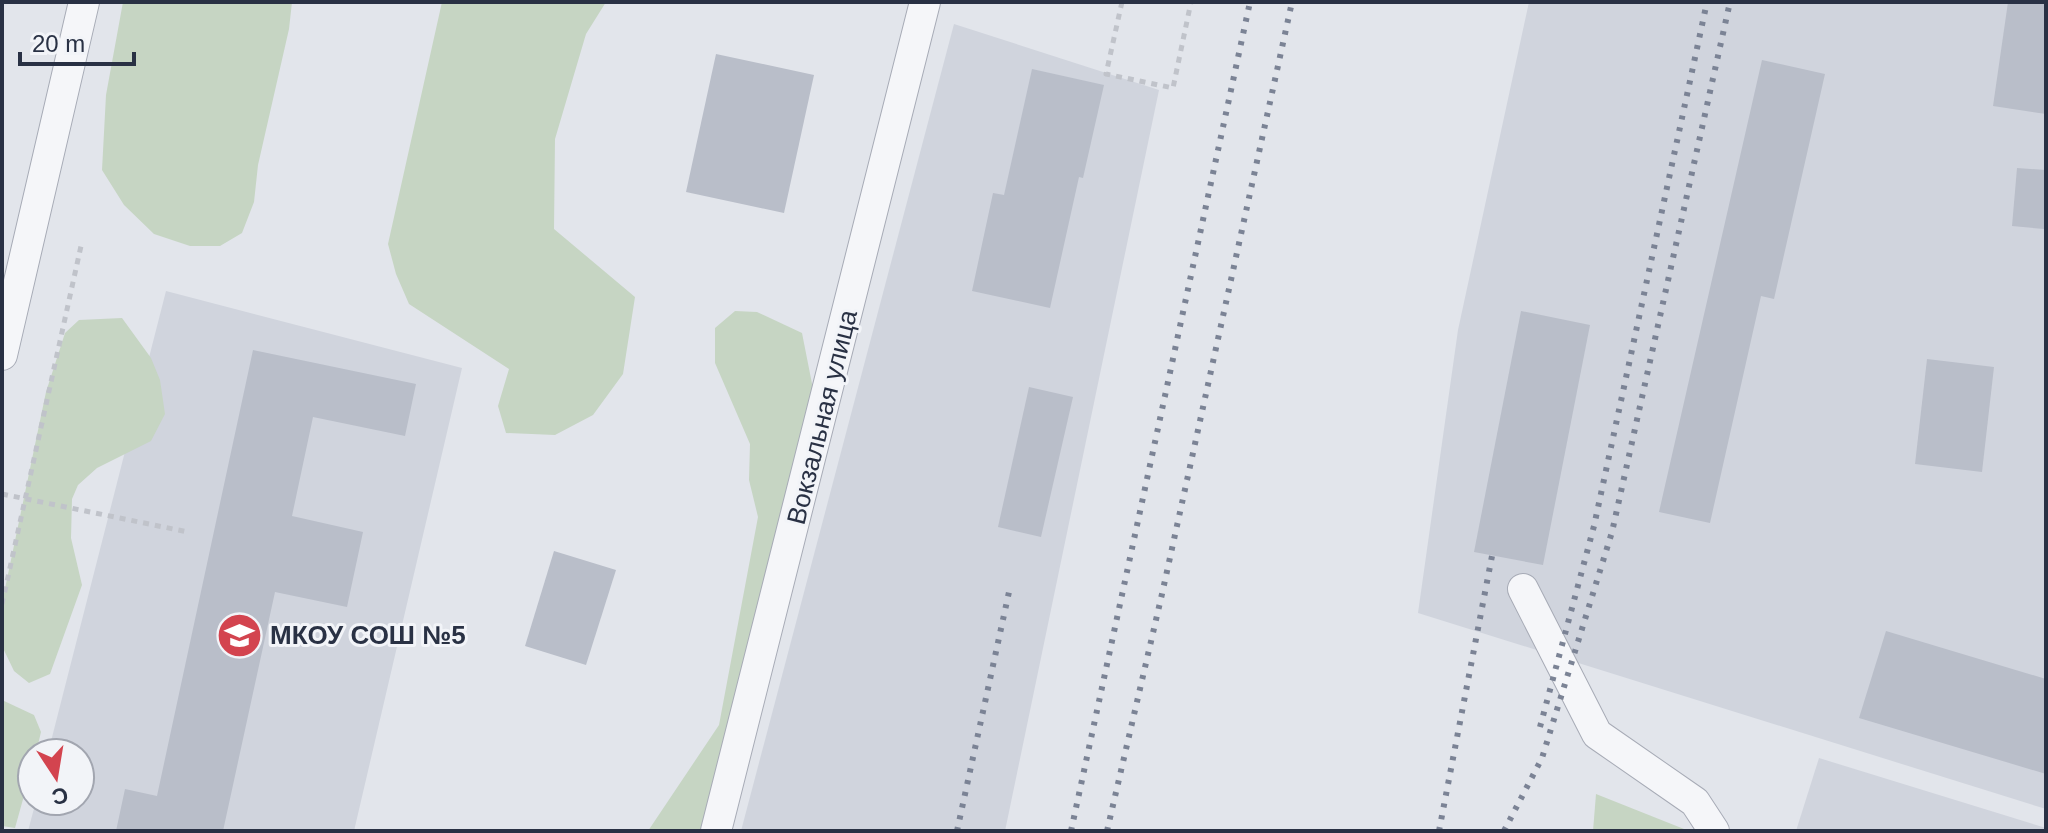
<svg xmlns="http://www.w3.org/2000/svg" width="2048" height="833" font-family="Arial,sans-serif">
<style>
.built{fill:#d0d4dd}
.green{fill:#c6d5c3}
.building{fill:#b9bec9}
.lines{fill:none;stroke-linecap:round;stroke-linejoin:round}
.street-casing{stroke:#a7abb6;stroke-width:32}
.path{stroke:#c0c3ca;stroke-width:5;stroke-dasharray:6 6;stroke-linecap:butt}
.street{stroke:#f5f6f9;stroke-width:30}
.rail{stroke:#7b8395;stroke-width:6;stroke-dasharray:4 8;stroke-linecap:butt}
.labels{text-anchor:middle;dominant-baseline:central;stroke-width:6;stroke-linejoin:round;paint-order:stroke}
.street-label{font-size:26px;fill:#293144;stroke:#f2f4f8}
.poi-label{font-size:26px;font-weight:bold;fill:#293144;stroke:#f2f4f8;text-anchor:start}
</style>
<rect width="100%" height="100%" fill="#e2e5eb"/>
<g class="built">
<polygon points="1529,2 2046,2 2046,809 1418,613 1458,330"/>
<polygon points="954,24 1159,90 1005,831 741,831"/>
<polygon points="166,291 462,368 354,831 28,831 36,801 80,801 80,753 48,753"/>
<polygon points="1819,758 2046,828 2046,831 1796,831"/>
</g>
<g class="green">
<polygon points="123,2 292,2 289,29 258,165 254,202 242,233 220,246 190,246 154,234 124,205 102,170 106,95"/>
<polygon points="442,2 606,2 586,34 555,139 554,229 635,297 623,374 593,415 555,435 506,433 498,406 509,369 409,304 396,274 388,244"/>
<polygon points="735,311 757,312 802,333 817,409 722,831 648,831 719,725 758,517 749,480 750,444 715,363 715,328"/>
<polygon points="122,318 151,358 160,380 165,414 151,441 97,468 78,485 72,499 71,538 82,585 50,674 29,683 14,671 2,646 2,603 46,392 65,333 79,320"/>
<polygon points="2,700 34,715 41,732 36,753 32,753 32,767 15,828 2,826"/>
<polygon points="1596,794 1684,829 1685,831 1593,831"/>
</g>
<g class="building">
<polygon points="2008,2 2046,2 2046,114 1993,106"/>
<polygon points="716,54 814,75 784,213 686,192"/>
<polygon points="1762,60 1825,74 1774,299 1761,296 1710,523 1659,512"/>
<polygon points="1032,69 1104,85 1083,178 1079,177 1050,308 972,291 993,193 1004,195"/>
<polygon points="2017,168 2046,170 2044,229 2012,226"/>
<polygon points="1521,311 1590,325 1543,565 1474,552"/>
<polygon points="253,350 416,384 405,436 313,417 292,516 363,532 347,607 275,592 223,831 116,831 125,789 157,796"/>
<polygon points="1927,359 1994,367 1982,472 1915,464"/>
<polygon points="1029,387 1073,397 1041,537 998,527"/>
<polygon points="554,551 616,570 586,665 525,646"/>
<polygon points="1886,631 2046,679 2046,774 1859,718"/>
</g>
<g class="lines">
<defs>
<g id="street">
<polyline points="2,355 84,2"/>
<polyline points="1523,589 1597,734 1695,802 1714,831"/>
<polyline points="716,831 925,2"/>
</g>
</defs>
<use href="#street" class="street-casing"/>
<g class="path">
<polyline points="1122,2 1106,74 1173,88 1191,2"/>
<polyline points="2,494 188,532"/>
<polyline points="2,604 81,246"/>
</g>
<use href="#street" class="street"/>
<g class="rail">
<polyline points="1540,727 1594,526 1707,2"/>
<polyline points="957,831 1009,592"/>
<polyline points="1071,831 1250,2"/>
<polyline points="1107,831 1162,594 1292,2"/>
<polyline points="1439,831 1492,556"/>
<polyline points="1504,831 1542,758 1612,532 1730,2"/>
</g>
</g>
<defs>
<symbol id="school-disc" viewBox="-11 -11 22 22"><circle r="9.5" fill="#d3444f" stroke="#f2f4f8"/><path d="M0-5L7-2L0 1L-7-2ZM-4 1L0 2.5L4 1V4Q0 6-4 4Z" fill="#fff"/></symbol>
</defs>
<g fill-rule="evenodd">
<use href="#school-disc" x="214" y="610" width="51" height="51"/>
</g>
<g class="labels">
<g class="street-label">
<text transform="translate(822 417) rotate(-76)">Вокзальная улица</text>
</g>
<g class="poi-label">
<text x="270" y="635">МКОУ СОШ №5</text>
</g>
</g>
<rect width="2048" height="833" fill="none" stroke="#293144" stroke-width="8"/>
<g transform="translate(56 777) rotate(168)"><circle r="38" fill="#f2f4f8" stroke="#a2a6b0" stroke-width="2"/>
<path d="M0-6L14 30L0 20L-14 30Z" fill="#d3444f"/>
<text y="-12" font-size="22" font-weight="bold" text-anchor="middle" fill="#293144">С</text>
</g>
<path d="M20 52v12h114v-12" fill="none" stroke="#293144" stroke-width="4"/>
<text x="32" y="52" font-size="24" fill="#293144" stroke="#f2f4f8" stroke-width="6" paint-order="stroke">20 m</text>
</svg>
